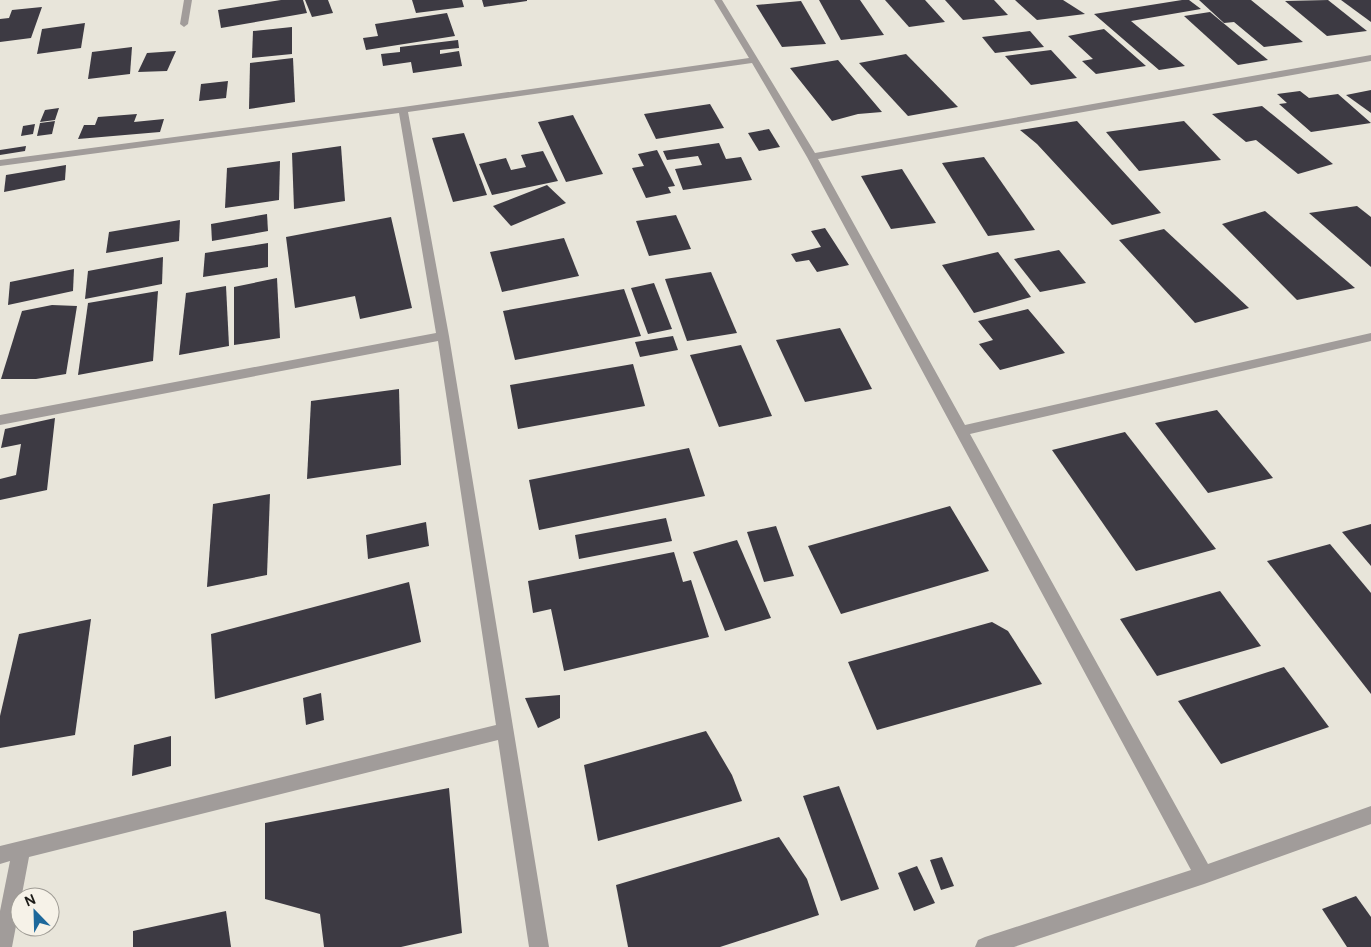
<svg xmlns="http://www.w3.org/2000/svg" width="1371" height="947" font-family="'DM Sans',sans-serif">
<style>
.building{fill:#3d3a43}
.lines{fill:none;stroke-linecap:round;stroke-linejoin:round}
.minor{fill:#a19c9a;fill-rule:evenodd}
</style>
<rect width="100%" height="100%" fill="#e8e5da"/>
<g class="building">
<polygon points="281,0 303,0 307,13 221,28 218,10"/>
<polygon points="305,0 328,0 333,13 312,17"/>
<polygon points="412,0 462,0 464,7 416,13"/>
<polygon points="482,0 527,0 527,1 484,7"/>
<polygon points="819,0 860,0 884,35 841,40"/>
<polygon points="885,0 925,0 945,22 909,27"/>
<polygon points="945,0 994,0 1008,15 963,20"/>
<polygon points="1015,0 1063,0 1085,14 1037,20"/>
<polygon points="1182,0 1189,0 1201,9 1131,21 1185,66 1159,70 1094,14"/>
<polygon points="1199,0 1251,0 1303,42 1264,47 1234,22 1224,23"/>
<polygon points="1328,0 1367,31 1327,36 1285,1"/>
<polygon points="1341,0 1371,0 1371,22"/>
<polygon points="801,1 826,44 782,47 756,5"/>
<polygon points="42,7 31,38 0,42 0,19 9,18 12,10"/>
<polygon points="1210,12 1268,60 1238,65 1184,16"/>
<polygon points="447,13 455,36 366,50 363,38 378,36 375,24"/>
<polygon points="85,23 81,48 37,54 42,29"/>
<polygon points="292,27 292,54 252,58 253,31"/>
<polygon points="1104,29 1146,66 1096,74 1082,61 1093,59 1068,36"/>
<polygon points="1030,31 1044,47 995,53 982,37"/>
<polygon points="458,40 459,48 440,50 440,54 459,51 462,66 413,73 411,62 383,66 381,54 400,52 400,47"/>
<polygon points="132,47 130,74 88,79 92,52"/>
<polygon points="1051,50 1077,78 1031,85 1005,56"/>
<polygon points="176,51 167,71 138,72 147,53"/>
<polygon points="906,54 958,107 908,116 859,63"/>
<polygon points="293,58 295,102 249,109 250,63"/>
<polygon points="838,60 882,112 858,114 832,121 790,68"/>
<polygon points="228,81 226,98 199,101 201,84"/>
<polygon points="1371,90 1371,113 1346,95"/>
<polygon points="1300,91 1309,98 1338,94 1371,123 1311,132 1279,104 1287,103 1277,94"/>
<polygon points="710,104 724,128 656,139 644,114"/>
<polygon points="1262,106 1333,164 1298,174 1256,140 1246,142 1212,114"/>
<polygon points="59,108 55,120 40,122 45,110"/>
<polygon points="137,114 134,122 164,119 160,132 78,139 84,125 95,125 98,117"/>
<polygon points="573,115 603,174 566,182 538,122"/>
<polygon points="55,121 52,134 37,136 40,123"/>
<polygon points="1077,121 1161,213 1112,225 1037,144 1020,130"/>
<polygon points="1184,121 1221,160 1139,171 1106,132"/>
<polygon points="35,124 33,134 21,136 23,126"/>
<polygon points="769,129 780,147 759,151 748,133"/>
<polygon points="464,133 487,195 453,202 432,138"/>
<polygon points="719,143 726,159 741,157 752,180 683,190 675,169 702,165 698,156 667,160 663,151"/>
<polygon points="26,146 25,151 0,155 0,150"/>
<polygon points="341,146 345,201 294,209 292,153"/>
<polygon points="657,150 675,186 668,187 671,193 646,198 632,168 644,166 638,154"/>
<polygon points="543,151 558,181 492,195 479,164 506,158 511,170 526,167 521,155"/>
<polygon points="984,157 1035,230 988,236 942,163"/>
<polygon points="280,161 279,200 225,208 227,168"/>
<polygon points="66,165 65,180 4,192 6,175"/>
<polygon points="902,169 936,223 891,229 861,176"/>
<polygon points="547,185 566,203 511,226 493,206"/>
<polygon points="1357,206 1371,217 1371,267 1309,213"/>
<polygon points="1265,211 1355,288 1297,300 1222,224"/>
<polygon points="267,214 268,231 212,241 211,224"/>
<polygon points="676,215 691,249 649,256 636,221"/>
<polygon points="391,217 412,308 360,319 355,296 295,308 286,237"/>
<polygon points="180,220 179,241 106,253 109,232"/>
<polygon points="825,228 849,265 817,272 809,260 796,262 791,254 821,247 811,231"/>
<polygon points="1164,229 1249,308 1195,323 1119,240"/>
<polygon points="564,238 579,276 502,292 490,252"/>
<polygon points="268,243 268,267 203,277 205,253"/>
<polygon points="1059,250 1086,283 1040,292 1014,259"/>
<polygon points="998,252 1031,297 974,313 942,265"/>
<polygon points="163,257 162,284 85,299 88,271"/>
<polygon points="74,269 73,291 8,305 10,282"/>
<polygon points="711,272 737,333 687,341 665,279"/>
<polygon points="277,278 280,338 234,345 234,287"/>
<polygon points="654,283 672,329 648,334 631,288"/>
<polygon points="226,286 229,346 179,355 186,293"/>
<polygon points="624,289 641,336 515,360 503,311"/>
<polygon points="158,291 153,361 78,375 88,303"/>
<polygon points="52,305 77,306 66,374 36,379 1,379 22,311"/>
<polygon points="1028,309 1065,353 1000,370 979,344 993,340 978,321"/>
<polygon points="840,328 872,389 805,402 776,340"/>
<polygon points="673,336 678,350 640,357 635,342"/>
<polygon points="741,345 772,416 719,427 690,355"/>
<polygon points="633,364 645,406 518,429 510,385"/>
<polygon points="399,389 401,465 307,479 311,401"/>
<polygon points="1217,410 1273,478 1208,493 1155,423"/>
<polygon points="55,418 47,490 0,500 0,479 16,475 21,444 1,448 5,429"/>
<polygon points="1125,432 1216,549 1136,571 1052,450"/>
<polygon points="689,448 705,496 539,530 529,480"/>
<polygon points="270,494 267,575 207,587 213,504"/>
<polygon points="950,506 989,571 841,614 808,546"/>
<polygon points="666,518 672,541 579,559 575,535"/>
<polygon points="426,522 429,546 368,559 366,535"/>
<polygon points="1371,524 1371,566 1342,532"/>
<polygon points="776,526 794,576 764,582 747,532"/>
<polygon points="737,540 771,618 725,631 693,552"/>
<polygon points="1330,544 1371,593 1371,694 1267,561"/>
<polygon points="674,552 683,582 691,580 709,637 564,671 551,609 533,613 528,581"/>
<polygon points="409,582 421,642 215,699 211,634"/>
<polygon points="1220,591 1261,646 1157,676 1120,619"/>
<polygon points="91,619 75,735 0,748 0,716 19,634"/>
<polygon points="992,622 1008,631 1042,684 877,730 848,662"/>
<polygon points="1284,667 1329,727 1221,764 1178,701"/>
<polygon points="321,693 324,720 306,725 303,698"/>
<polygon points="560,695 560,718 538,728 525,698"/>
<polygon points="706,731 732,775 742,801 598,841 584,765"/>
<polygon points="171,736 171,766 132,776 134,745"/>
<polygon points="839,786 879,889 841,901 803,796"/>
<polygon points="449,788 462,933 401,947 324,947 320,914 265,899 265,823"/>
<polygon points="779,837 807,879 819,915 720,947 628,947 616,885"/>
<polygon points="942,857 954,886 941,890 930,860"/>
<polygon points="917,866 935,903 914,911 898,873"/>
<polygon points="1356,896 1371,917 1371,947 1347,947 1322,909"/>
<polygon points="226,911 231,947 133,947 133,931"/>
</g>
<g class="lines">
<g class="minor">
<polygon points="184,0 192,0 188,24 184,27 180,24"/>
<polygon points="714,0 722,0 815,153 1371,55 1371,61 818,159 965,425 1371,333 1371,341 970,434 1208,864 1371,806 1371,824 1204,884 1014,947 975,947 978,940 985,937 1191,870 807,157 752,63 408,112 449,336 549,947 529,947 498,740 29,857 12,947 0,947 0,911 10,861 0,864 0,846 496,725 438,341 0,425 0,415 436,333 399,113 0,166 0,160 403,107 749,58"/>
</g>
</g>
<g transform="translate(35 912) rotate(337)"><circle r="24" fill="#f6f2e8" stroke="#9f9c95"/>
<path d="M0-4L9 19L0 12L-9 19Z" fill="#1d689b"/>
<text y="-8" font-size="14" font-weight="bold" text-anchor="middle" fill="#1d1c18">N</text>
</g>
</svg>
